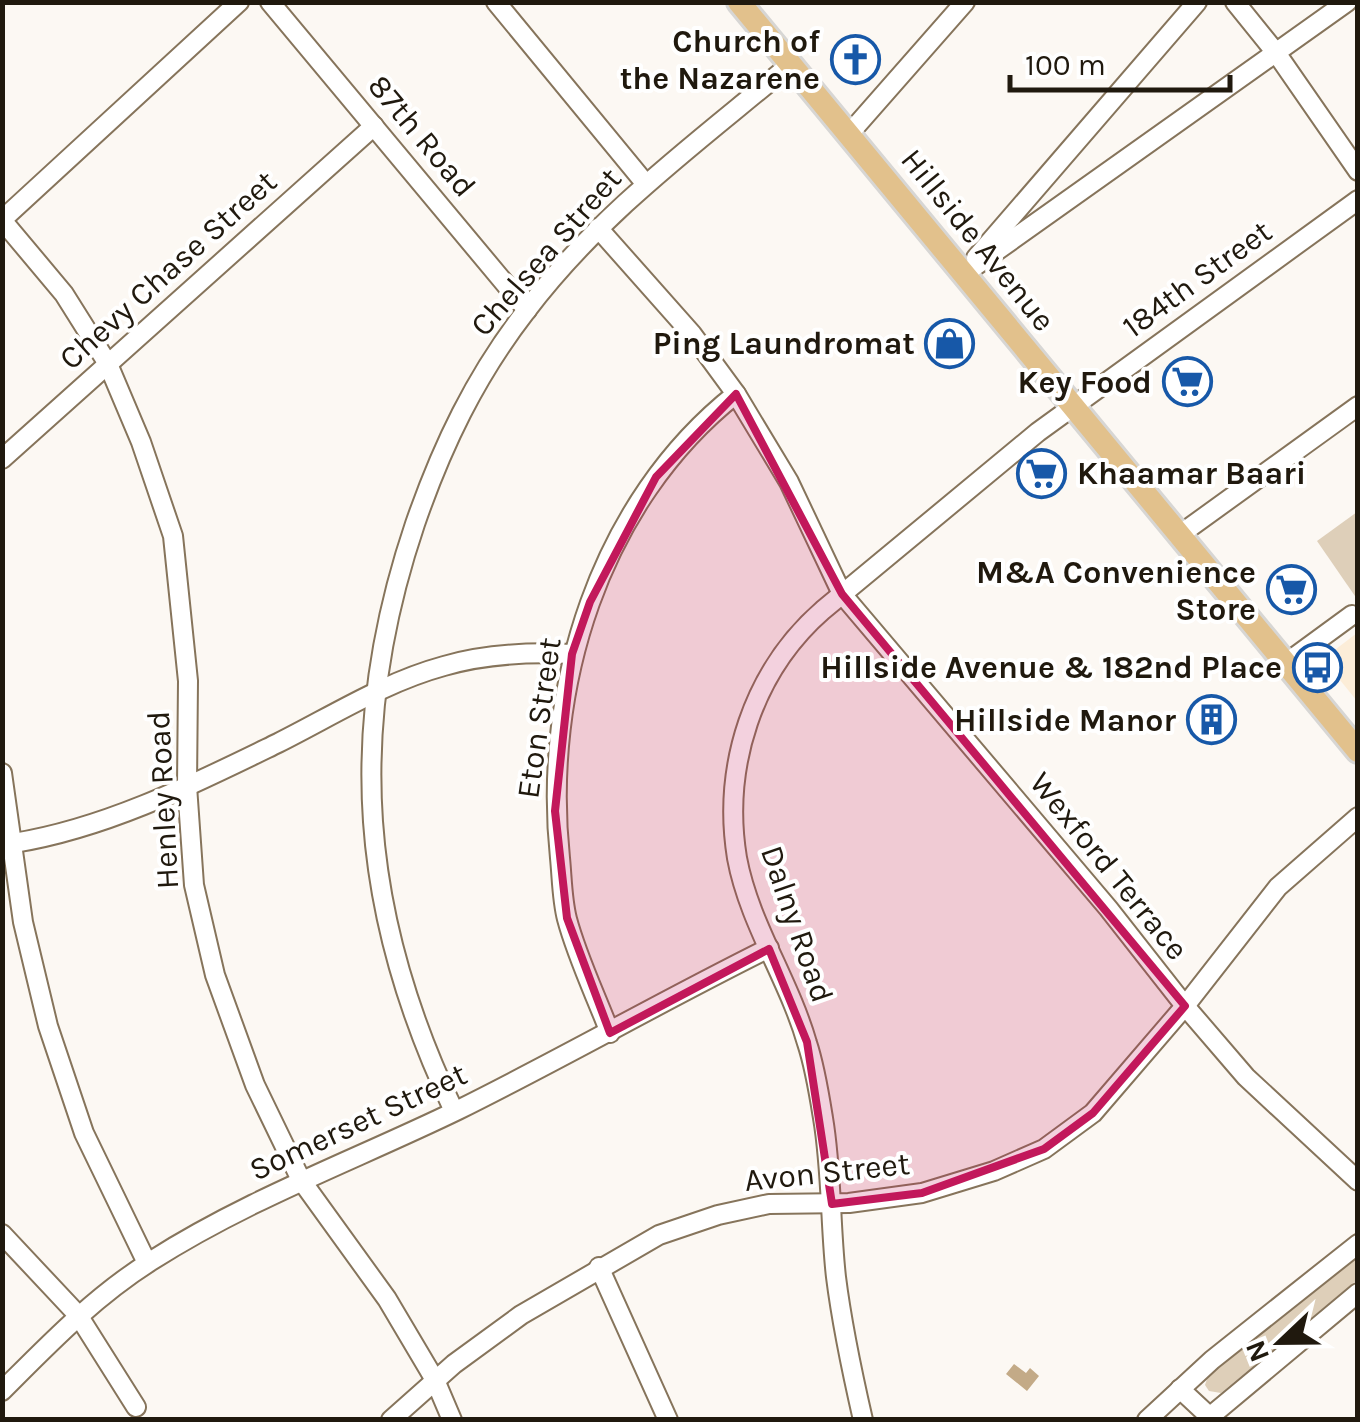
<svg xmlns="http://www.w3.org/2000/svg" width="1360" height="1422" font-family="Karla,sans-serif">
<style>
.built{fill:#fcedd8}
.green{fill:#decfb9}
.water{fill:#c3aa87}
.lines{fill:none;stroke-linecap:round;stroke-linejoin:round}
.minor-casing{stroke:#86745b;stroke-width:22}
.major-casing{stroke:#d7d6d4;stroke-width:28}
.minor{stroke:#fff;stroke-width:18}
.major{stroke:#e2c18c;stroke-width:22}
.marked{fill:#c2185b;fill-opacity:0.2;stroke:#c2185b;stroke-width:8;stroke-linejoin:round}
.labels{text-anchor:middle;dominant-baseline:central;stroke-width:8;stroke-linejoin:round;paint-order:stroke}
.poi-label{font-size:32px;font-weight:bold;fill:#20190e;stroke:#fff;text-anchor:end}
.street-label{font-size:32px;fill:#20190e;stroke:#fff}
</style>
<rect width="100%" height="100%" fill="#fcf8f3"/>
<polygon class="built" points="1357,633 1357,701 1323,659"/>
<g class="green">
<polygon points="1357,512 1357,599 1317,541"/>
<polygon points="1357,1253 1357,1280 1221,1393 1209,1391 1205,1385 1208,1376"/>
</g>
<polygon class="water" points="1014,1364 1026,1373 1030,1368 1039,1376 1027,1391 1006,1374"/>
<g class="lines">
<defs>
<g id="minor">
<polyline points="270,2 527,310"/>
<polyline points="496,2 645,183"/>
<polyline points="1235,2 1277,54 1358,171"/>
<polyline points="849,134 965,2"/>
<polyline points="2,220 64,294 108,364 141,442 173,536 188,681 187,786 194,885 215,975 255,1085 301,1180 387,1299 435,1380 452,1420"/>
<polyline points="2,220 239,2"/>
<polyline points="598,228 692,334 736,394 789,482 842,594 1108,908 1185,1006 1246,1077 1358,1181"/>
<polyline points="976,258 1197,2"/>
<polyline points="964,274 1347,2"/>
<polyline points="2,459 374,126"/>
<polyline points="1178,536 1358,406"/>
<polyline points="1285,664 1352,615"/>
<polyline points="2,773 23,922 48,1026 84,1133 147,1263"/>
<path d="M14,843C107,828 194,784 278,743C332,716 385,682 444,666C485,654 530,652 572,654"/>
<path d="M610,1033C596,996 577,957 567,919C562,900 562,878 560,858C542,689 599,502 736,394"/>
<path d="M454,1111C360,915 345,731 415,524C442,446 475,377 526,311C600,213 698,142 791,64"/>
<polyline points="2,1234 78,1315 136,1407"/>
<polyline points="599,1267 668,1420"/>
<polyline points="1180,1389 1209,1416"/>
<path d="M2,1391C49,1344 94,1297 151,1261C248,1199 355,1160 458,1110C563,1058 664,1000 769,948"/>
<polyline points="391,1420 454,1364 521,1315 659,1235 718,1215 769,1204 849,1203 922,1193 994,1171 1044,1149 1093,1113 1185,1006 1278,887 1358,817"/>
<path d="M863,1420C852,1372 842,1325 836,1277C830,1224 832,1171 823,1118C819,1093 815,1067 807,1043C789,980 749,923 737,858C722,766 753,671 823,610L1038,432L1358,200"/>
<polyline points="1147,1420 1212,1360 1358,1244"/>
<polyline points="1206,1420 1358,1293"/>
</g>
<polyline id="major" points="739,2 1358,751"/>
</defs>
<use href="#minor" class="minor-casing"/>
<use href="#major" class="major-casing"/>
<use href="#minor" class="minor"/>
<use href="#major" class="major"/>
</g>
<path class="marked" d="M736,394L842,594L1185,1006L1093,1113L1044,1149L922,1193L832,1204L807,1042L769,949L610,1033L567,918L555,811L572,654L590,602L656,477Z"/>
<defs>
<symbol id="church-ring" viewBox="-11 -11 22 22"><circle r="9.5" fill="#fff" stroke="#1758a8" stroke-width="1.5"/><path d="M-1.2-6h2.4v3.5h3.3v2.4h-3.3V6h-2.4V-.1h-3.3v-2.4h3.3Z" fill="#1758a8"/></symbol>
<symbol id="shop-ring" viewBox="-11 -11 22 22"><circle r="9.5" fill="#fff" stroke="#1758a8" stroke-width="1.5"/><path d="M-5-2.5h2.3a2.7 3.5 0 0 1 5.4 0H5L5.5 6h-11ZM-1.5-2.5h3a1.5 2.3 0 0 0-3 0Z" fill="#1758a8"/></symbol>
<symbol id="supermarket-ring" viewBox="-11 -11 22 22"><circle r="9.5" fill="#fff" stroke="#1758a8" stroke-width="1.5"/><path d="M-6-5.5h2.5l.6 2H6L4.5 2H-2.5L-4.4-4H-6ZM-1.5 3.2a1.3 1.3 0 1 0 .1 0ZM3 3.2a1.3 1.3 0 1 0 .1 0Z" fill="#1758a8"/></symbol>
<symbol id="bus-ring" viewBox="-11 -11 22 22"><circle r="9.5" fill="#fff" stroke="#1758a8" stroke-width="1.5"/><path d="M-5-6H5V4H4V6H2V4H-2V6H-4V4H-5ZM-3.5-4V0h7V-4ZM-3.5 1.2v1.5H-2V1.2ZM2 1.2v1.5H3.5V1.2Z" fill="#1758a8"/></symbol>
<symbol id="building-ring" viewBox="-11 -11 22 22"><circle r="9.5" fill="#fff" stroke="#1758a8" stroke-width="1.5"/><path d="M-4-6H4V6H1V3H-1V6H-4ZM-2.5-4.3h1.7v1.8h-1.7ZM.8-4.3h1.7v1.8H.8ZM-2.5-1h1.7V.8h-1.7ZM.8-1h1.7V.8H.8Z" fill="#1758a8"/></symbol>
</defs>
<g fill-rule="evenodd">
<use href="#church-ring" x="828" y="32" width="55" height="55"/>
<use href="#shop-ring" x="922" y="316" width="55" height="55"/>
<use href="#supermarket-ring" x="1160" y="354" width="55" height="55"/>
<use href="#supermarket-ring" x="1014" y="446" width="55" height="55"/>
<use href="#supermarket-ring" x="1264" y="562" width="55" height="55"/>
<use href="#bus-ring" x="1290" y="640" width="55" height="55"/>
<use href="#building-ring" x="1184" y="692" width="55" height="55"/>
</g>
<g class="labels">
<g class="poi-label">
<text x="820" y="41">Church of<tspan x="820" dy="37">the Nazarene</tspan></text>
<text x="915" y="343">Ping Laundromat</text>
<text x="1152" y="382">Key Food</text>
<text x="1077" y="473" text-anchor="start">Khaamar Baari</text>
<text x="1256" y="572">M&amp;A Convenience<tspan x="1256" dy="37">Store</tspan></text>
<text x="1282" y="667">Hillside Avenue &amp; 182nd Place</text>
<text x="1176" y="720">Hillside Manor</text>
</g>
<g class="street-label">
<text transform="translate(422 136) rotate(50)">87th Road</text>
<text transform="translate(978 240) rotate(51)">Hillside Avenue</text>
<text transform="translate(546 252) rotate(-49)">Chelsea Street</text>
<text transform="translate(168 270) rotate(-42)">Chevy Chase Street</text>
<text transform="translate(1197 279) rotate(-36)">184th Street</text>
<text transform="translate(539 718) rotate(-82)">Eton Street</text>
<text transform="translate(163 800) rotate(-93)">Henley Road</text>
<text transform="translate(1109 866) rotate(51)">Wexford Terrace</text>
<text transform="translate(797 924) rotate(71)">Dalny Road</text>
<text transform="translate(358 1122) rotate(-25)">Somerset Street</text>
<text transform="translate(827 1172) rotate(-6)">Avon Street</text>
</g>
</g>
<rect width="1360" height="1422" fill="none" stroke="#20190e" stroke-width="10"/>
<g transform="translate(1280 1342) rotate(248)" stroke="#ffffff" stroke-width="8" paint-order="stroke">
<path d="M0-8L18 38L0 25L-18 38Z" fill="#20190e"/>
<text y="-15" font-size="28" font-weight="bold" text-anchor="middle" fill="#20190e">N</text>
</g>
<path d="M1010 75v15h220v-15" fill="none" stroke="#20190e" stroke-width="5"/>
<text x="1025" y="75" font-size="30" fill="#20190e" stroke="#ffffff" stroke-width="8" paint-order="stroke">100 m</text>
</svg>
